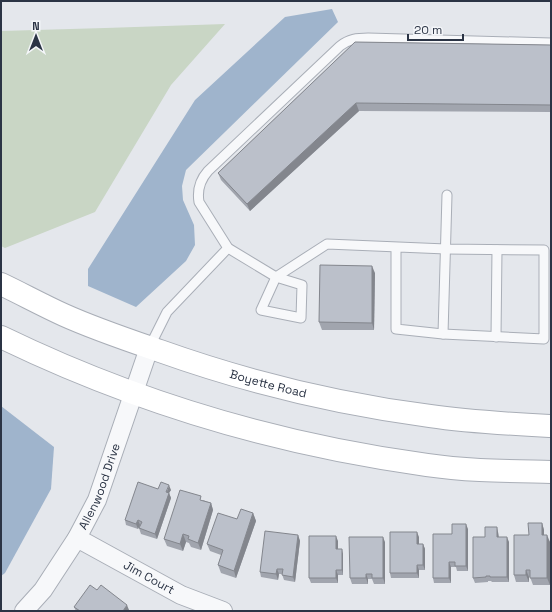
<svg xmlns="http://www.w3.org/2000/svg" width="552" height="612" font-family="'Space Grotesk',sans-serif">
<style>
.green{fill:#c9d6c5}
.water{fill:#9fb4cc}
.lines{fill:none;stroke-linecap:round;stroke-linejoin:round}
.lane-casing{stroke:#a9aeb7;stroke-width:11}
.street-casing{stroke:#a9aeb7;stroke-width:20}
.secondary-casing{stroke:#a9aeb7;stroke-width:24}
.lane{stroke:#f7f8fa;stroke-width:9}
.street{stroke:#f7f8fa;stroke-width:18}
.secondary{stroke:#fff;stroke-width:22}
.wall{fill:#a1a5ae}
.shaded-wall{fill:#83868d}
.building{fill:#bbc0ca;stroke:#83868d}
.labels{text-anchor:middle;dominant-baseline:central;stroke-width:4;stroke-linejoin:round;paint-order:stroke}
.street-label{font-size:12px;fill:#2b3445;stroke:#f4f6f9}
</style>
<rect width="100%" height="100%" fill="#e4e7ec"/>
<polygon class="green" points="225,24 171,85 95,212 5,248 1,246 1,31 105,28"/>
<g class="water">
<polygon points="332,9 338,22 186,170 182,186 183,200 194,225 195,245 186,261 136,307 88,286 88,269 195,100 285,17"/>
<polygon points="1,406 54,447 51,489 5,573 1,576"/>
</g>
<g class="lines">
<defs>
<g id="lane">
<path d="M396,247V329L443,334L544,339V250L446,249L327,244L276,277L228,248L199,202C197,190 200,180 208,171L340,46C349,39 357,38 368,38L551,43"/>
<polygon points="276,277 302,285 301,318 261,310"/>
<polyline points="443,334 447,195"/>
<polyline points="496,337 497,250"/>
<polyline points="149,348 167,312 228,248"/>
</g>
<g id="street">
<path id="s1" d="M77,538L181,595L223,611"/>
<path id="s2" d="M24,611L43,590L77,538L97,500L149,348"/>
</g>
<g id="secondary">
<path id="s3" d="M1,284C22,294 42,305 64,315C95,329 128,340 160,351C247,382 338,404 430,416C470,422 511,424 551,426"/>
<path d="M1,337C135,402 280,445 427,465C468,471 510,471 551,472"/>
</g>
</defs>
<use href="#lane" class="lane-casing"/>
<use href="#street" class="street-casing"/>
<use href="#secondary" class="secondary-casing"/>
<use href="#lane" class="lane"/>
<use href="#street" class="street"/>
<use href="#secondary" class="secondary"/>
</g>
<g class="wall">
<polygon points="355,42 551,45 551,112 359,111 250,211 221,180 218,173"/>
<polygon points="375,273 374,330 322,330 319,322"/>
<polygon points="158,489 171,490 169,493 171,498 157,539 141,534 139,528 140,525 138,529 126,525 125,520"/>
<polygon points="203,500 211,503 213,510 201,550 191,547 189,543 186,542 183,551 167,546 164,539"/>
<polygon points="253,513 256,521 236,578 221,573 218,565 221,555 210,551 207,544 237,519"/>
<polygon points="542,523 544,530 544,535 550,542 550,585 533,585 530,577 529,577 529,582 516,582 514,575 529,535"/>
<polygon points="468,529 468,571 457,571 456,567 451,567 451,583 434,583 433,578 452,534"/>
<polygon points="498,532 499,537 509,542 509,582 492,582 491,581 488,581 488,582 475,583 473,578 485,537"/>
<polygon points="298,535 300,541 295,582 284,580 282,574 279,574 278,580 261,577 260,572"/>
<polygon points="419,537 419,544 423,544 425,549 425,570 419,570 419,578 391,578 390,573"/>
<polygon points="338,541 338,549 343,554 343,575 338,575 338,583 311,583 309,578"/>
<polygon points="385,542 385,584 374,584 372,579 368,579 368,584 352,584 350,578"/>
<polygon points="97,590 129,610 129,611 76,611 74,607"/>
</g>
<g class="shaded-wall">
<polygon points="356,103 359,111 250,211 247,204"/>
<polygon points="372,266 375,273 374,330 372,323"/>
<polygon points="169,485 171,490 169,493 171,498 157,539 155,534"/>
<polygon points="211,503 213,510 201,550 198,543"/>
<polygon points="253,513 256,521 236,578 234,571"/>
<polygon points="138,520 140,525 138,529 136,524"/>
<polygon points="542,523 544,530 544,542 542,535"/>
<polygon points="466,524 468,529 468,571 466,566"/>
<polygon points="497,527 498,532 499,542 497,537"/>
<polygon points="417,532 419,537 419,549 417,544"/>
<polygon points="183,534 186,542 183,551 180,544"/>
<polygon points="298,535 300,541 295,582 293,577"/>
<polygon points="547,535 550,542 550,585 547,578"/>
<polygon points="336,536 338,541 338,554 336,549"/>
<polygon points="383,537 385,542 385,584 383,578"/>
<polygon points="507,537 509,542 509,582 507,577"/>
<polygon points="423,544 425,549 425,570 423,565"/>
<polygon points="342,549 343,554 343,575 342,570"/>
<polygon points="449,562 451,567 451,583 449,578"/>
<polygon points="417,565 419,570 419,578 417,573"/>
<polygon points="277,569 279,574 278,580 276,574"/>
<polygon points="336,570 338,575 338,583 336,578"/>
<polygon points="526,570 529,577 529,582 526,575"/>
<polygon points="366,574 368,579 368,584 366,578"/>
<polygon points="127,605 129,610 129,611 123,611"/>
</g>
<g class="building">
<polygon points="355,42 551,45 551,105 356,103 247,204 218,173"/>
<polygon points="320,265 372,266 372,323 319,322"/>
<polygon points="138,482 158,489 161,482 169,485 166,492 169,493 155,534 139,528 142,522 138,520 136,524 125,520"/>
<polygon points="180,490 201,496 200,500 211,503 198,543 188,539 189,536 183,534 180,544 164,539"/>
<polygon points="241,509 253,513 234,571 218,565 223,550 207,544 218,513 237,519"/>
<polygon points="528,523 542,523 542,535 547,535 547,578 530,578 530,570 526,570 526,575 514,575 514,535 529,535"/>
<polygon points="452,524 466,524 466,566 455,566 455,562 449,562 449,578 433,578 433,534 452,534"/>
<polygon points="485,527 497,527 497,537 507,537 507,577 490,577 490,576 486,576 486,577 473,578 473,537 485,537"/>
<polygon points="265,531 298,535 293,577 282,575 283,569 277,569 276,574 260,572"/>
<polygon points="390,532 417,532 417,544 423,544 423,565 417,565 417,573 390,573"/>
<polygon points="309,536 336,536 336,549 342,549 342,570 336,570 336,578 309,578"/>
<polygon points="349,537 383,537 383,578 372,578 372,574 366,574 366,578 350,578"/>
<polygon points="90,585 97,590 101,585 127,605 123,611 80,611 74,607"/>
</g>
<g class="labels">
<g class="street-label">
<text stroke="none"><textPath href="#s3" startOffset="286">Boyette Road</textPath></text>
<text stroke="none"><textPath href="#s2" startOffset="147">Allenwood Drive</textPath></text>
<text stroke="none"><textPath href="#s1" startOffset="82">Jim Court</textPath></text>
</g>
</g>
<rect width="552" height="612" fill="none" stroke="#2b3445" stroke-width="4"/>
<g transform="translate(36 36)" stroke="#f4f6f9" stroke-width="3" paint-order="stroke">
<path d="M0-3L7 15L0 10L-7 15Z" fill="#2b3445"/>
<text y="-6" font-size="11" font-weight="bold" text-anchor="middle" fill="#2b3445">N</text>
</g>
<path d="M408 34v6h55v-6" fill="none" stroke="#2b3445" stroke-width="2"/>
<text x="414" y="34" font-size="12" fill="#2b3445" stroke="#f4f6f9" stroke-width="3" paint-order="stroke">20 m</text>
</svg>
